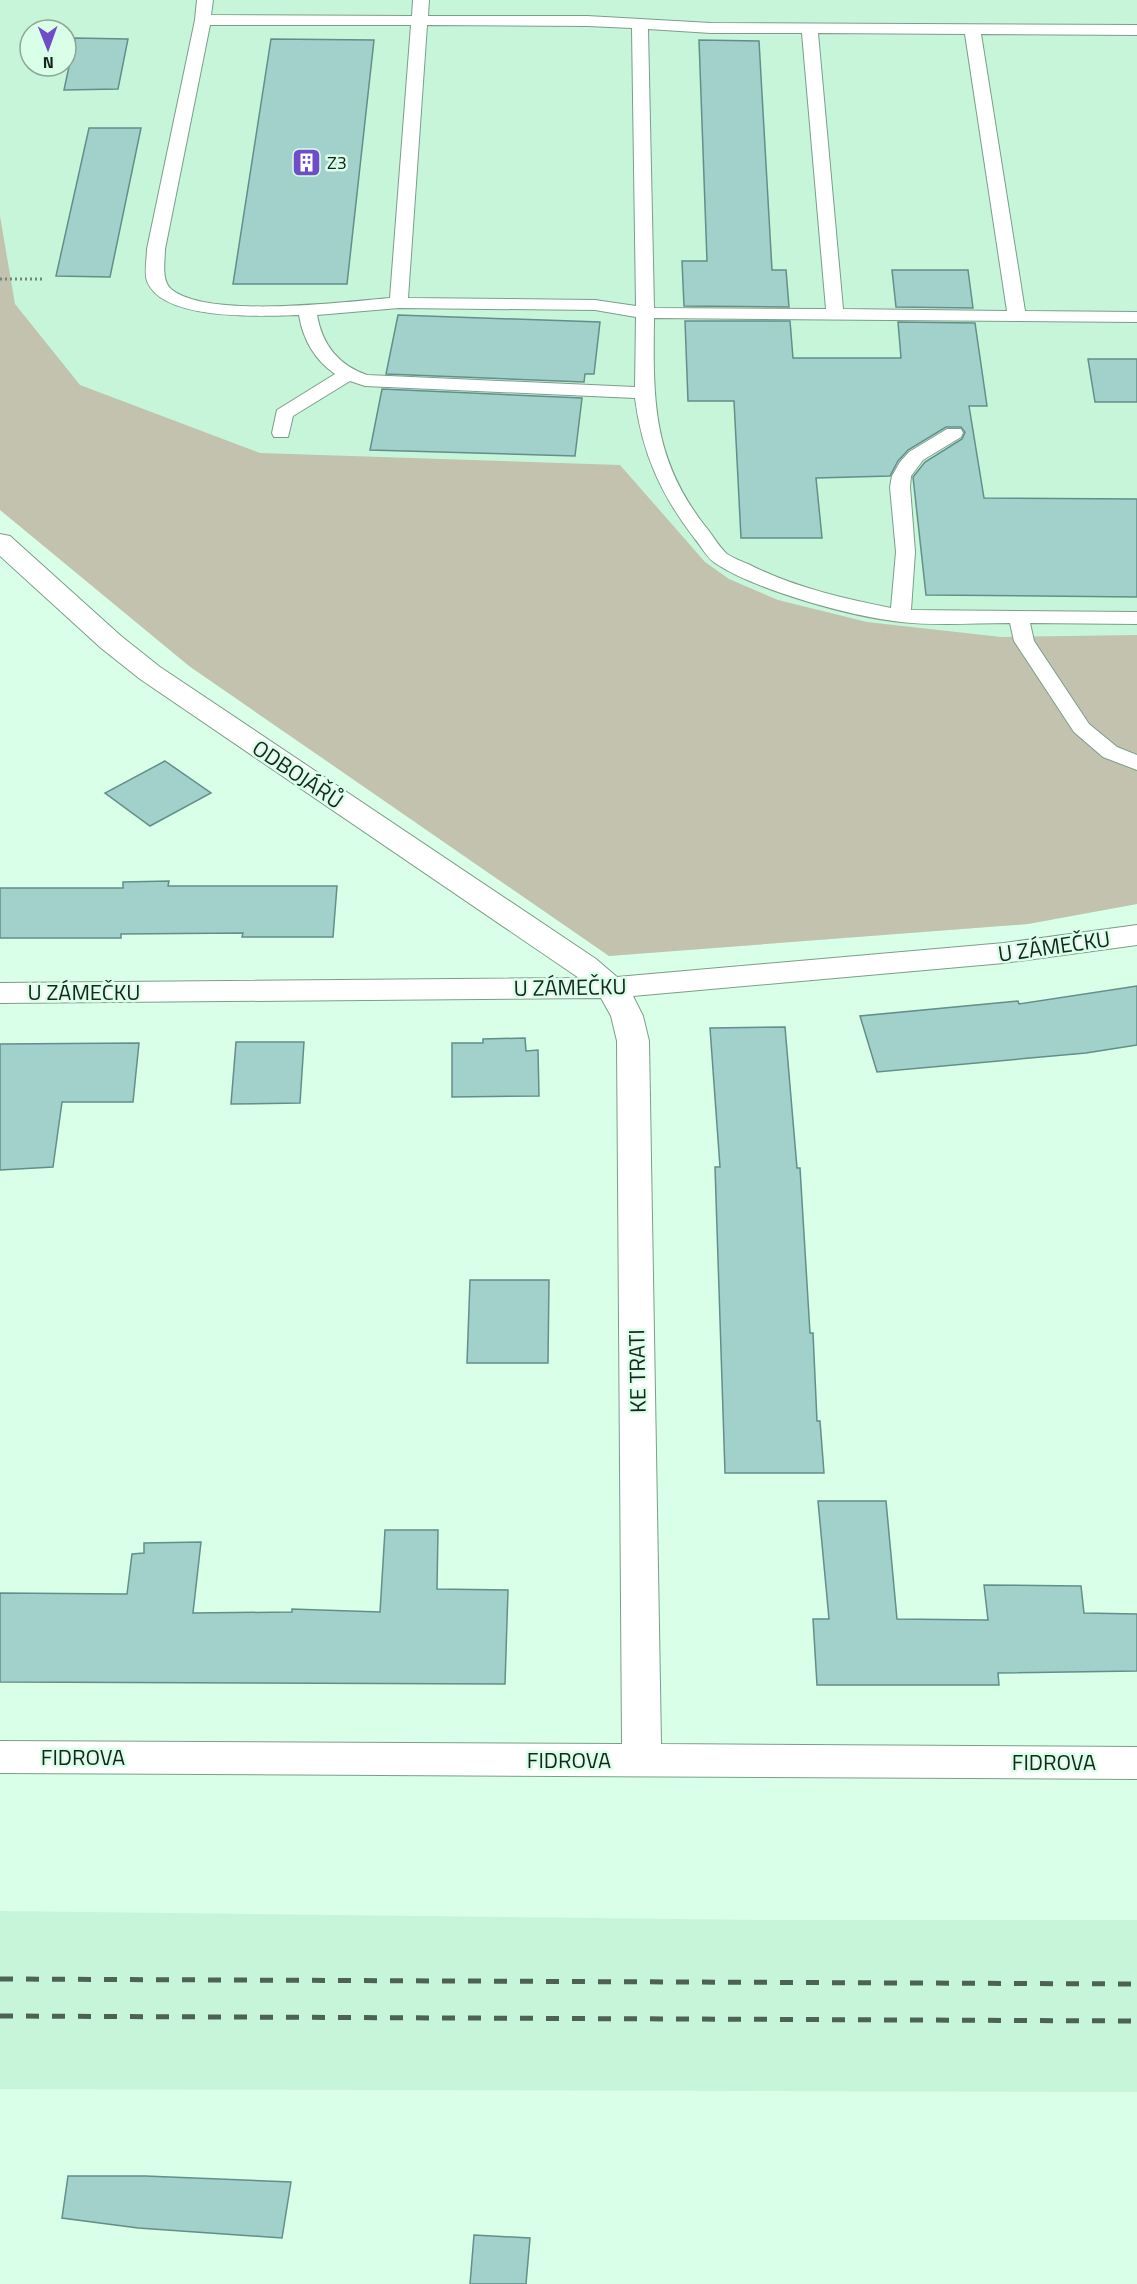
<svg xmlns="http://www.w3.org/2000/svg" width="1137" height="2284" font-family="'Titillium Web',sans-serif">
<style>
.built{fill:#c7f5da;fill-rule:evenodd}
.green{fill:#c2c2af}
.building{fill:#a2d0ca;stroke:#628f89;stroke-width:1.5}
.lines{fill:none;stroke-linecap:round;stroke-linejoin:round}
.lane-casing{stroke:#7b9e89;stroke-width:2}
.street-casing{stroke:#7b9e89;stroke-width:2}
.path{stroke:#6f8879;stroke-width:3;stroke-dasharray:2 3;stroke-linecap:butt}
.lane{fill:#fff;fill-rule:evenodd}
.street{fill:#fff;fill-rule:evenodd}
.rail{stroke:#4d6255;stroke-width:5;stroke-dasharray:13 13;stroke-linecap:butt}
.labels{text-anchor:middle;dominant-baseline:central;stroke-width:5;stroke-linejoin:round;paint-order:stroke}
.far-poi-label{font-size:18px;fill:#16241c;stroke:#d9ffe8;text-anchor:start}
.street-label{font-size:22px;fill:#16241c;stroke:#d9ffe8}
</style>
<rect width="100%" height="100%" fill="#d9ffe8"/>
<g class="built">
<path d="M0,0H1137V904L1028,924L609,956L189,666L0,497ZM30,30H66V66H30Z"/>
<polygon points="0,1911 771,1920 1137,1920 1137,2092 0,2089"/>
</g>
<polygon class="green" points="0,216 15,304 80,385 260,453 620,465 705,562 729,579 778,600 867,622 1001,637 1137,635 1137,904 1028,924 609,956 189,666 0,510"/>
<g class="building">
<polygon points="75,38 128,39 118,89 64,90"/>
<polygon points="271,39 374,40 347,284 233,284"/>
<polygon points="699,40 759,41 772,270 786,270 789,307 684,306 682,261 707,261"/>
<polygon points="89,128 141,128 110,277 56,276"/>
<polygon points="892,270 968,270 973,308 896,307"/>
<polygon points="398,315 600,322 594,374 585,374 584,382 386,374"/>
<polygon points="685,321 790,321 793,358 901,358 898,322 975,323 987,406 969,406 984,498 1137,499 1137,597 926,595 913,477 925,462 962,439 965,432 961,427 946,427 908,450 898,461 890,476 816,478 822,538 741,538 734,401 688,401"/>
<polygon points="1088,359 1137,359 1137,402 1095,402"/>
<polygon points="382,389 582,398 575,456 370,450"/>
<polygon points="165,761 211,793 150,826 105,793"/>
<polygon points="169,881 168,886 337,886 333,937 242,937 243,933 121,934 121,938 0,938 0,888 123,888 123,882"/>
<polygon points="1137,986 1137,1045 1086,1053 877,1072 860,1016 1018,1001 1019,1004"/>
<polygon points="785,1027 797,1168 800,1168 810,1333 813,1333 817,1421 820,1421 824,1473 725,1473 715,1167 720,1167 710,1028"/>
<polygon points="525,1038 526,1051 538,1050 539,1096 452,1097 452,1043 483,1043 483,1039"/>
<polygon points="236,1042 304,1042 300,1103 231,1104"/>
<polygon points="139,1043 133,1102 62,1102 53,1167 0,1170 0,1044"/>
<polygon points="470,1280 549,1280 548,1363 467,1363"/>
<polygon points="818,1501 886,1501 897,1619 988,1620 984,1585 1081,1586 1084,1613 1137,1614 1137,1671 998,1673 999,1685 817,1685 813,1619 829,1619"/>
<polygon points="385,1530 438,1530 437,1589 508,1590 505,1684 0,1682 0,1593 127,1594 132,1554 144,1553 144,1543 201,1542 193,1613 292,1612 292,1609 380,1612"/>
<polygon points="68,2176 145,2176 291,2182 282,2238 138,2228 62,2218"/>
<polygon points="474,2235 530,2238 526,2284 470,2284"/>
</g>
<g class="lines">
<defs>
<path id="lane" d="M197,0H213L211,15L412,16L413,0H429L428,16H587L711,23L1137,25V35L981,34L1025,311L1137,312V322L654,318C653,399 652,458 705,526C712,534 719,547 727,554C733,558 741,561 748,564C793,587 842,598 891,608L896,552L890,487L892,476L900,462L909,452L947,429H961L963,433L961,437L923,460L911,476L910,487L915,552L911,610L1137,612V624L1030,623L1034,641L1089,724L1117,747L1137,755V770L1103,757L1074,732L1014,641L1010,623C974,623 936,626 901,622C852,617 755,590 715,563C707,558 701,546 695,539C661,495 642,453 635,398L365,386L350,381L293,416L288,437H274L272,433L277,410L335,374C315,360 303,340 299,315C265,316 162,322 147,281C144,273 147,258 147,249L195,20ZM210,25H411L390,298C344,302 206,319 171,289C161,280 165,261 165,249ZM427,25L587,26L632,28L636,306L595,300L408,298ZM648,29L711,33H802L826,309L654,308ZM818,33L965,34L1007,311L843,309ZM399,308L595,310L636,317L635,387L367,375C338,365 322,344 317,315Z"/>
<polygon id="street" points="0,534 10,536 121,636 160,667 596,959 617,977 1004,943 1137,925 1137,945 1004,963 633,996 643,1016 649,1041 661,1744 1137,1747 1137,1779 0,1773 0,1741 622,1744 617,1041 611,1016 601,998 0,1003 0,983 579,978 140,679 101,648 0,556"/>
</defs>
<use href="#lane" class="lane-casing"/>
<use href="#street" class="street-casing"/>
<polyline class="path" points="0,279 44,279"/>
<use href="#lane" class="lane"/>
<use href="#street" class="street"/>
<g class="rail">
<polyline points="0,1979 1137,1984"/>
<polyline points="0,2016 1137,2021"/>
</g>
</g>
<defs>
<symbol id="building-square" viewBox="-11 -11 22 22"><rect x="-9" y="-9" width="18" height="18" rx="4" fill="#6e4dc6" stroke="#d9ffe8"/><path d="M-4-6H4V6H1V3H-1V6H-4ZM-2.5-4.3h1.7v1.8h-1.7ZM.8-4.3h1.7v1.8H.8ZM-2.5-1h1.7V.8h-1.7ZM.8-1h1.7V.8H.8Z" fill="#fff"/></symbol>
</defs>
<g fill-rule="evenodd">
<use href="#building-square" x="290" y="146" width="33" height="33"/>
</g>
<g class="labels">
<g class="far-poi-label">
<text x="327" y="162">Z3</text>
</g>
<g class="street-label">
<text transform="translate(298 774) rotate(34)">ODBOJÁŘŮ</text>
<text transform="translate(1054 946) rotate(-8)">U ZÁMEČKU</text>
<text transform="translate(570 987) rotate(-1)">U ZÁMEČKU</text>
<text x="84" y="992">U ZÁMEČKU</text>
<text transform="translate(637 1371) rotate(-91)">KE TRATI</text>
<text x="83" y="1757">FIDROVA</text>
<text x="569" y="1760">FIDROVA</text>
<text x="1054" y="1762">FIDROVA</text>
</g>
</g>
<g transform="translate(48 48) rotate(179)"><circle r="28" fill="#d9ffe8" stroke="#8ba796" stroke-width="1.5"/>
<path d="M0-4.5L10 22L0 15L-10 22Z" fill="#6e4dc6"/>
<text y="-9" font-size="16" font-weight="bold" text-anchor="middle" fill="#16241c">N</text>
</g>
</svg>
